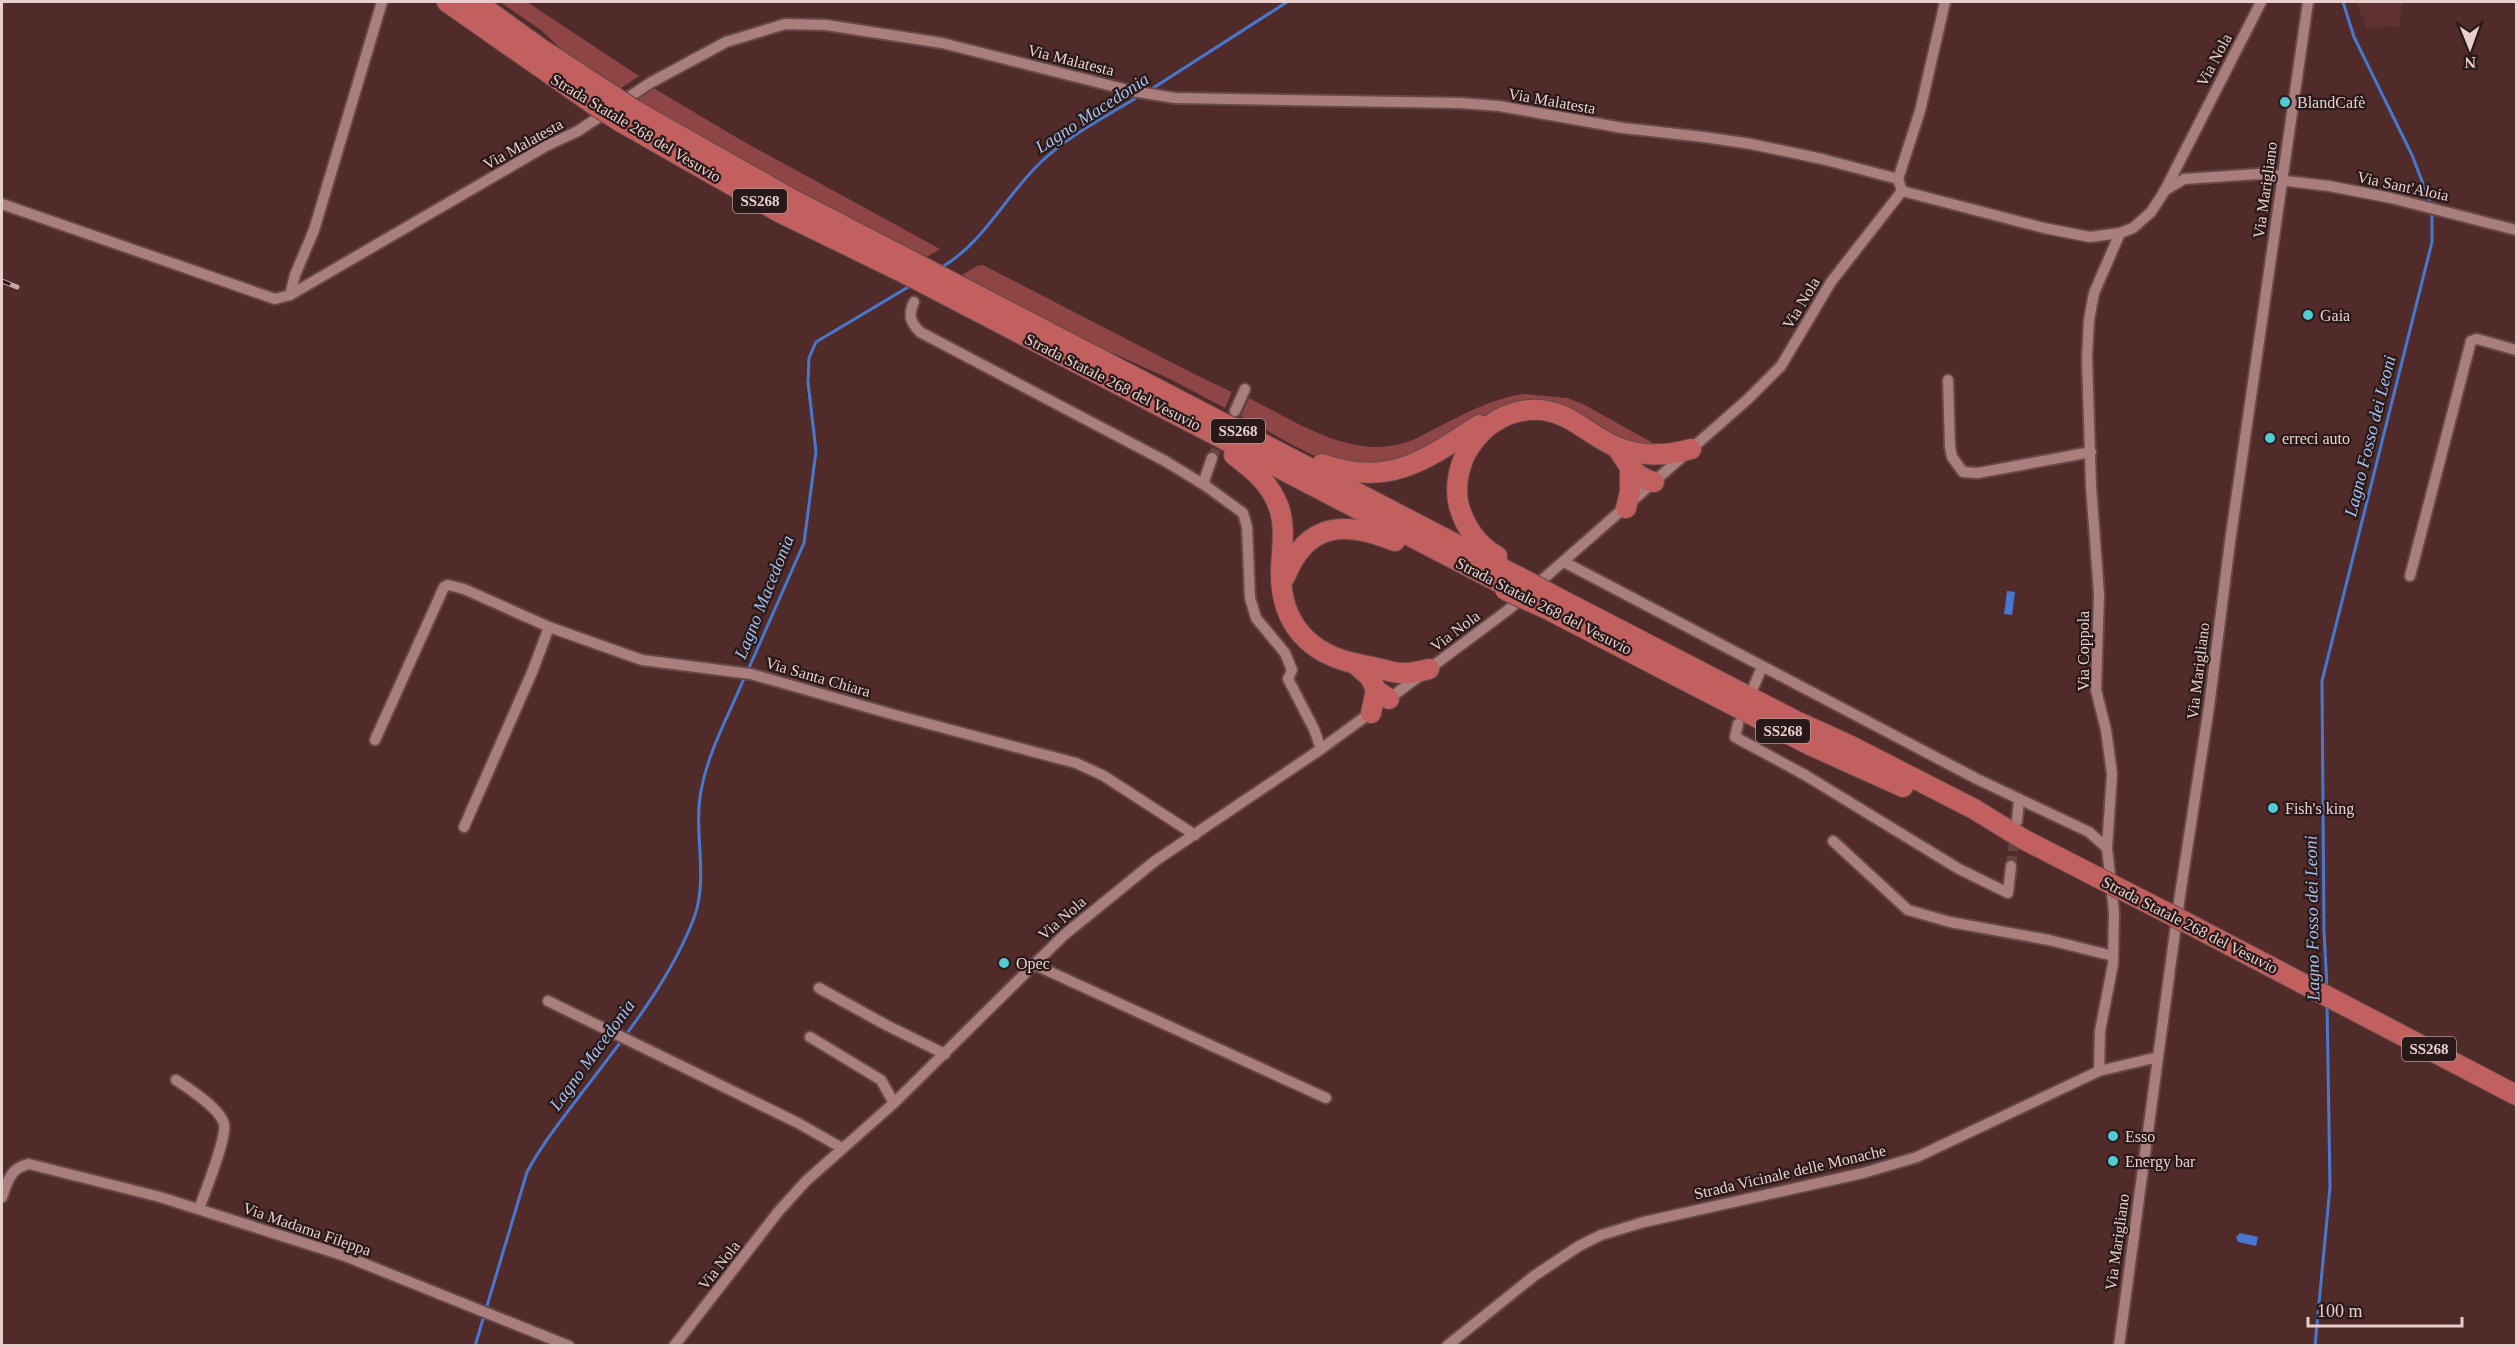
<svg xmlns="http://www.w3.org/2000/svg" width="2518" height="1347" font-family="Georgia,serif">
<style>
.built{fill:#5e3231}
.green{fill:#8d4545}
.water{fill:#4877d0}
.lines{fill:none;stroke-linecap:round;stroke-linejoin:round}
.stream{stroke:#4877d0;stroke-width:3}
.minor-tunnel{stroke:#674443;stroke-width:10;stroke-dasharray:10 5;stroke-linecap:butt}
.minor-casing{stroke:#664847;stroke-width:14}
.highway-casing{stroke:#664847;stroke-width:22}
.minor{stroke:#a97e7c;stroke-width:10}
.highway{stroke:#c26060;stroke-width:20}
.rail-casing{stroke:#c3a7a6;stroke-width:5}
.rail{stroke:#2a1919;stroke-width:3;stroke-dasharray:9;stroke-linecap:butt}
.highway-bridge-casing{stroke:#664847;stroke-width:22;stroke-linecap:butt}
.highway-bridge{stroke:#c26060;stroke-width:20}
.poi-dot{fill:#51ccd5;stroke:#2a1919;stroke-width:2}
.labels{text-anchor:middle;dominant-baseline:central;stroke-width:4.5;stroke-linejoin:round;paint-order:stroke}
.shield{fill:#2a1919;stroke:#af9898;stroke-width:1.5}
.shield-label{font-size:15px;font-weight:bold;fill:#e8cfce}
.street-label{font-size:16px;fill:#e8cfce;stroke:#2a1919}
.poi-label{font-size:16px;fill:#e8cfce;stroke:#2a1919;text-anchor:start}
.water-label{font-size:18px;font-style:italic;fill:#a5bfec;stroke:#2a1919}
</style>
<rect width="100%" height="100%" fill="#502b2a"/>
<polygon class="built" points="2356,2 2402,2 2400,26 2367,29"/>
<g class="green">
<polygon points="500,2 527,2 639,76 621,88 562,50 541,30"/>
<polygon points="652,87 739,139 940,249 925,258 774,178 634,98"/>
<polygon points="983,265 1198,376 1232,392 1225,408 1168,378 1081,339 962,275 977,266"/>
<path d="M1523,394L1567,398L1583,404L1653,443L1686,444C1629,468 1601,412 1552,403C1473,390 1436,484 1348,467C1311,459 1275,434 1241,416L1249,398C1303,425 1361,467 1421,436C1455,419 1486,400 1523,394Z"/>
</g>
<g class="water">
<polygon points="2007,591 2015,592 2012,615 2004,614"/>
<polygon points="2240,1233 2258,1237 2256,1246 2238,1242 2236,1237"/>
</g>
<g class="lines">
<g class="stream">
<polyline points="2343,2 2354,37 2412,155 2430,202"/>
<polyline points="1150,90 1287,2"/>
<path d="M942,267C983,243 1005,197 1039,164C1067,136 1107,116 1141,95"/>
<polyline points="748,670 804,543 816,451 808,382 809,358 816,342 910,286"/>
<polyline points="2327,988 2324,930 2322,681 2432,242 2432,214"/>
<path d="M475,1346L527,1172C542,1144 562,1119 581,1094C623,1039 669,983 694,918C709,877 693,833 701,791C708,751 730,713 745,676"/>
<polyline points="2315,1346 2330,1187 2327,1003"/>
</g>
<g class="minor-tunnel">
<polyline points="1212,458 1235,411"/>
<polyline points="2011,866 2015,833"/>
</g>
<defs>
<g id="minor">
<polyline points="1898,179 1920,111 1945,2"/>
<polyline points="2164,191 2184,179 2258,174 2275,175 2286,181 2329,186 2391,198 2516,230"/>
<polyline points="2,204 275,299 290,295 295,275 314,230 382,2"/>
<polyline points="290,295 546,146 578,131 650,83 726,42 785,24 826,25 942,43 1132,91 1175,98 1460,103 1499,106 1623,128 1704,137 1751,144 1822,159 1898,179 1902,191"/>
<path d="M914,302C908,315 910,322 920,332L1165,461L1206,486L1243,513L1247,527L1250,598L1256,618L1285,653L1292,670L1288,679L1314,729L1321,749"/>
<polyline points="1948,380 1950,447 1952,457 1963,472 1978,473 2091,452"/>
<polyline points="1235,411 1245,389"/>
<polyline points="1203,484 1212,458"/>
<polyline points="1564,562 1977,779 2089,832 2107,848"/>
<polyline points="2410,576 2471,341 2477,339 2516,350"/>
<polyline points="1754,686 1762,667"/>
<polyline points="1386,701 1508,610 1748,399 1781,366 1831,282 1902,191 2044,228 2090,237 2120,233 2133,228 2151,212 2164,192 2261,2"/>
<polyline points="1738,724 1735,737 1805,775 1959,869 2008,893 2011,866"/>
<polyline points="375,740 444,587 448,585 464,589 549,627 642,660 751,674 895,715 1076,763 1104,776 1195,835"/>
<polyline points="2017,821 2019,799"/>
<polyline points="464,827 533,670 549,627"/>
<polyline points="1833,841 1908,910 1950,922 2049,940 2113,956"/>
<polyline points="1033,964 1326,1098"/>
<polyline points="819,988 886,1025 945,1054"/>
<polyline points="548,1001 798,1123 842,1148"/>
<polyline points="810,1037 881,1080 894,1103"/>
<polyline points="2099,1071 2100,1031 2113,964 2114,912 2107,848 2112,774 2106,730 2096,690 2099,594 2091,486 2087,358 2089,320 2094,293 2120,233"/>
<path d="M176,1080C188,1088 220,1108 224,1124C227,1138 205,1192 199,1209"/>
<path d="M2,1197C8,1181 10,1168 29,1164L160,1197L345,1256L569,1346"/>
<polyline points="674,1346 778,1212 806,1181 894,1103 1064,935 1155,861 1321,749 1373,711"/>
<polyline points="1447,1346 1534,1276 1579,1246 1601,1235 1644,1222 1863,1173 1917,1157 2099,1071 2158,1057"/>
<polyline points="2119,1346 2180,895 2209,707 2230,542 2308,2"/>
</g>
<g id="highway">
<polyline points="447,2 596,106"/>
<polyline points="476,2 540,48 612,95"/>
<polyline points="636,111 788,197 1519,577"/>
<polyline points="621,122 779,212 902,272 1508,587"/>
<path d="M1617,448C1628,464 1634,477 1654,482"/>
<path d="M1234,455C1252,469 1269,482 1278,505C1286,525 1282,547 1281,568C1279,623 1309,656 1363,665C1394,670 1395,678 1429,669"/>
<path d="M1322,464C1388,488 1426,460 1479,425"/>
<polyline points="1626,508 1630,492 1630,470"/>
<path d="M1497,556C1478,546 1465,527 1459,506C1454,487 1459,462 1471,445C1492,415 1528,401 1563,416C1583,425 1599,441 1619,448C1644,457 1666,456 1691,449"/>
<path d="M1285,577C1307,521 1346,521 1395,541"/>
<polyline points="1560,599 1794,720 1849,745 1974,809 2023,839 2097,877"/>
<polyline points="1549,610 1812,746 1903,787"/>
<polyline points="1354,663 1370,677 1376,690 1389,699"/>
<polyline points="1371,713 1376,690"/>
<polyline points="2189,924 2516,1095"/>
</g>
</defs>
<use href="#minor" class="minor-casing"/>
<use href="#highway" class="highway-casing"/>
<use href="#minor" class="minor"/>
<use href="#highway" class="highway"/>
<defs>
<polyline id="rail" points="2,281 17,287"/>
</defs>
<use href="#rail" class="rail-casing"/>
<use href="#rail" class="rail"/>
<defs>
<g id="highway-bridge">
<polyline points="612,95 636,111"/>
<polyline points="596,106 621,122"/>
<polyline points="1519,577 1560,599"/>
<polyline points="1505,590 1549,610"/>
<polyline points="2097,877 2189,924"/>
</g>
</defs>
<use href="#highway-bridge" class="highway-bridge-casing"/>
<use href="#highway-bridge" class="highway-bridge"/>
</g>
<g class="poi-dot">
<circle cx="2285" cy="102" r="6"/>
<circle cx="2308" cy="315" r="6"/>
<circle cx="2270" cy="438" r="6"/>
<circle cx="2273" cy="808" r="6"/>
<circle cx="1004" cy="963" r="6"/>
<circle cx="2113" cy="1136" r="6"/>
<circle cx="2113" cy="1161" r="6"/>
</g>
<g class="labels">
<g class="shield">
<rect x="733" y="189" width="54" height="24" rx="4.5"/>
<rect x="1211" y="419" width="54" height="24" rx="4.5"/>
<rect x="1756" y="719" width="54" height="24" rx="4.5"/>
<rect x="2402" y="1037" width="54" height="24" rx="4.5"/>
</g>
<g class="shield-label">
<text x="760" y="201">SS268</text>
<text x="1238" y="431">SS268</text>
<text x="1783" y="731">SS268</text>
<text x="2429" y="1049">SS268</text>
</g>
<g class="street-label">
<text transform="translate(1071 60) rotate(14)">Via Malatesta</text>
<text transform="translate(2214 60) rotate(-62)">Via Nola</text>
<text transform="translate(1552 101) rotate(10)">Via Malatesta</text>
<text transform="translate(636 128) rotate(31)">Strada Statale 268 del Vesuvio</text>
<text transform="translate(523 144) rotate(-29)">Via Malatesta</text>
<text transform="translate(2403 186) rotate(12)">Via Sant'Aloia</text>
<text transform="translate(2265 190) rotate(-82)">Via Marigliano</text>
<text transform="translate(1801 303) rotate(-59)">Via Nola</text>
<text transform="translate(1113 382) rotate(27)">Strada Statale 268 del Vesuvio</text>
<text transform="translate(1544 606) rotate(27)">Strada Statale 268 del Vesuvio</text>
<text transform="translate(1455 631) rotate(-37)">Via Nola</text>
<text transform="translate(2083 651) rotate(-90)">Via Coppola</text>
<text transform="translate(2198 671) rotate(-83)">Via Marigliano</text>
<text transform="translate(818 677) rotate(16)">Via Santa Chiara</text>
<text transform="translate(1062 918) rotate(-41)">Via Nola</text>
<text transform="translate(2190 925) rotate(27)">Strada Statale 268 del Vesuvio</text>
<text transform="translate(1790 1172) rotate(-13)">Strada Vicinale delle Monache</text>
<text transform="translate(307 1229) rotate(19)">Via Madama Fileppa</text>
<text transform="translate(2117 1242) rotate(-82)">Via Marigliano</text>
<text transform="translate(719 1265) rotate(-52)">Via Nola</text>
</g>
<g class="poi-label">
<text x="2297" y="102">BlandCafè</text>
<text x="2320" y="315">Gaia</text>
<text x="2282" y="438">erreci auto</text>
<text x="2285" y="808">Fish's king</text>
<text x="1016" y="963">Opec</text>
<text x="2125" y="1136">Esso</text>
<text x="2125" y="1161">Energy bar</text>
</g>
<g class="water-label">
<text transform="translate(1092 113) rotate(-33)">Lagno Macedonia</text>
<text transform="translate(2370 436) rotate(-76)">Lagno Fosso dei Leoni</text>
<text transform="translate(764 597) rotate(-68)">Lagno Macedonia</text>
<text transform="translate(2312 918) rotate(-91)">Lagno Fosso dei Leoni</text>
<text transform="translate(592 1055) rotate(-54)">Lagno Macedonia</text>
</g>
</g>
<rect width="2518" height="1347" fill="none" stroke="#e8cfce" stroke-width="6"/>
<g transform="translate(2470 48) rotate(179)" stroke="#2a1919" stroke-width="4.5" paint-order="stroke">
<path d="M0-4.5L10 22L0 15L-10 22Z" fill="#e8cfce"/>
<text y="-9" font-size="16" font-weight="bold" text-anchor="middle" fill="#e8cfce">N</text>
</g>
<path d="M2308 1317v9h154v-9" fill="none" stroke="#e8cfce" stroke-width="3"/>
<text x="2317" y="1317" font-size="18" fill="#e8cfce" stroke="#2a1919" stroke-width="4.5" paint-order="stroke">100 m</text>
</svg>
